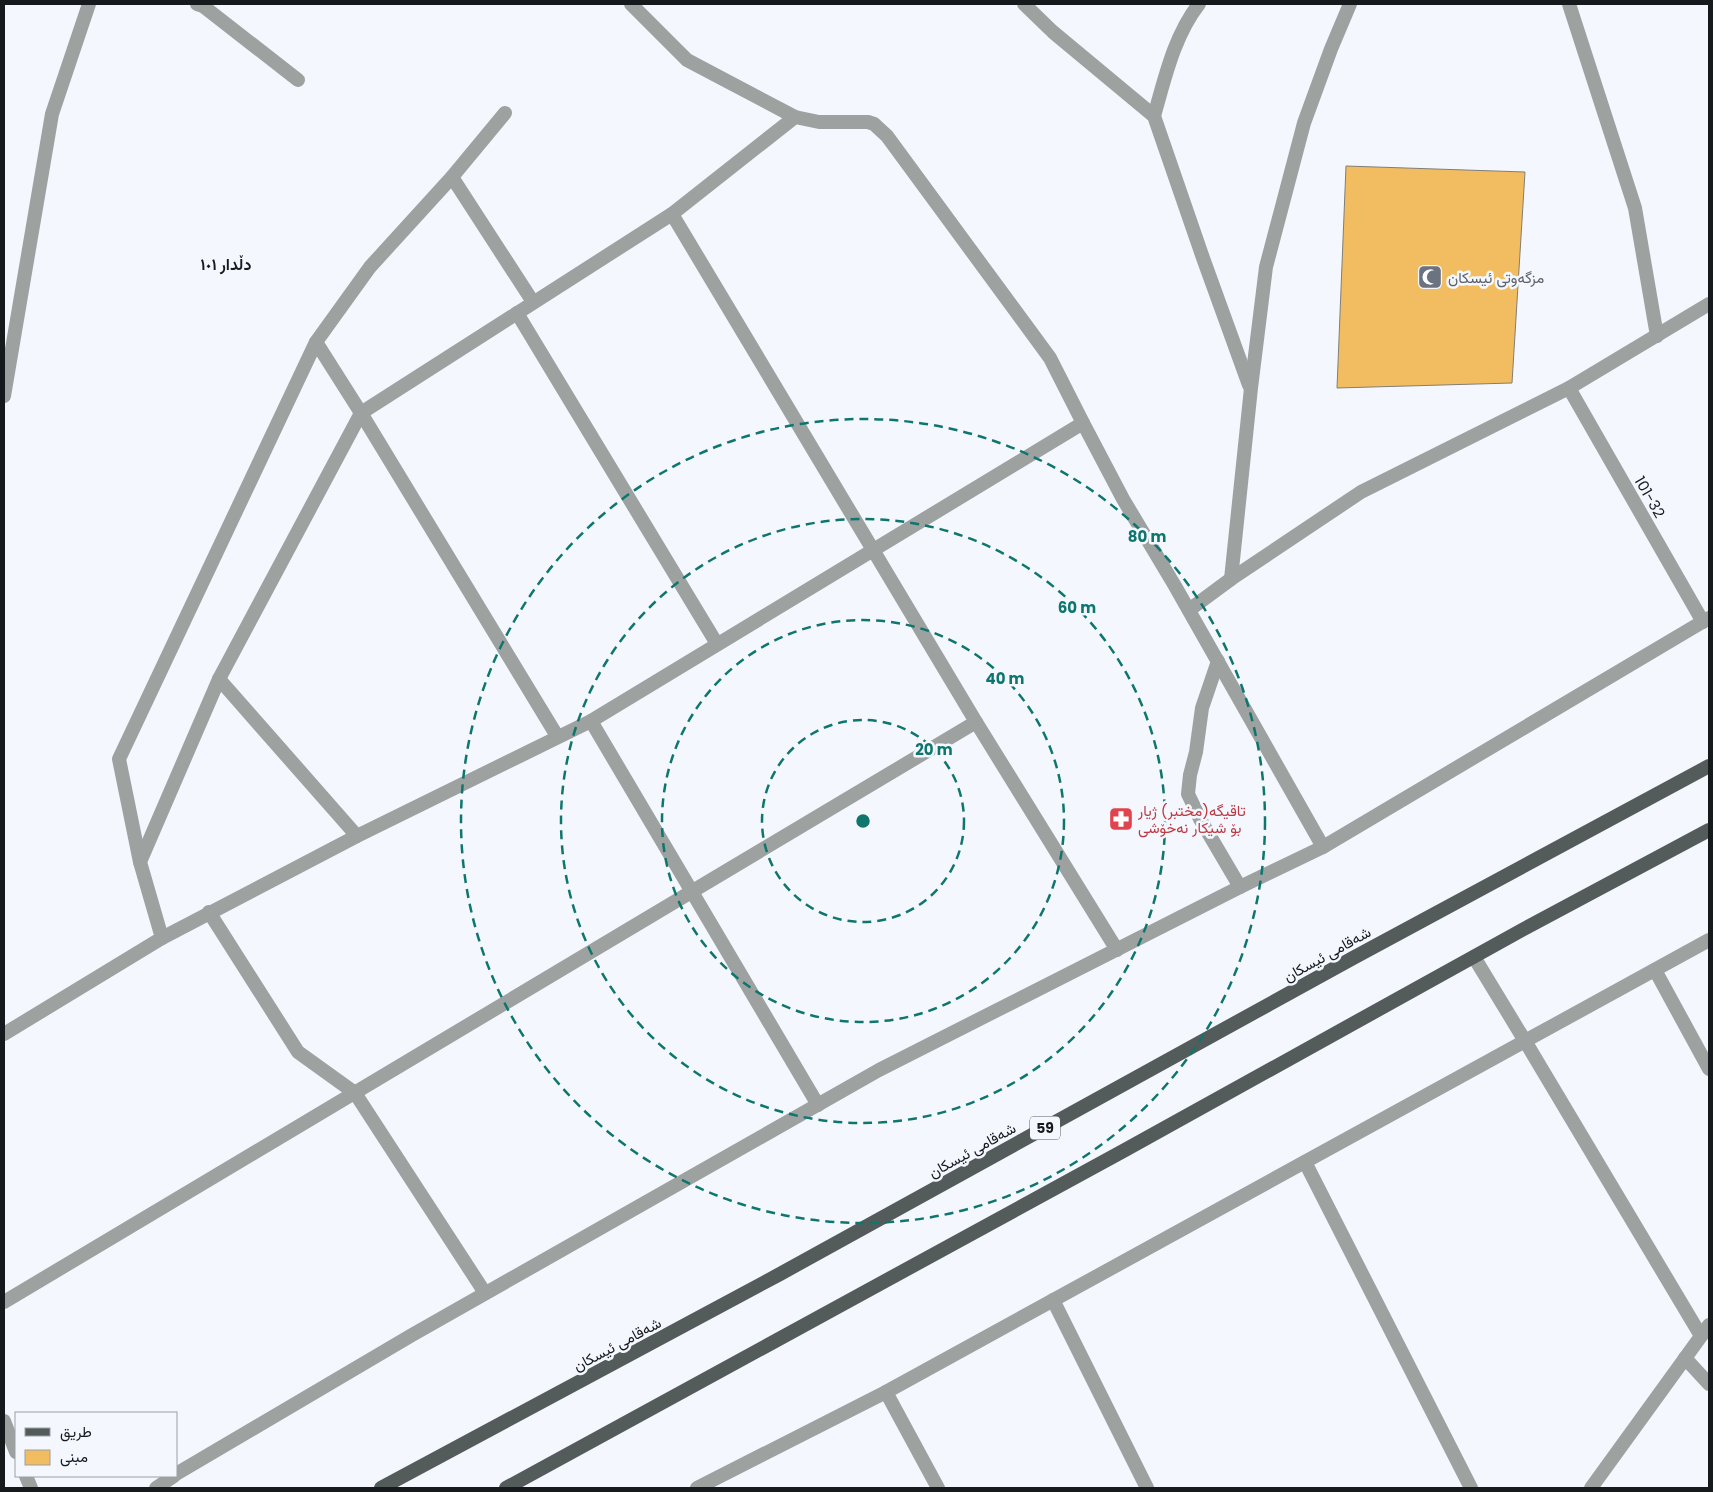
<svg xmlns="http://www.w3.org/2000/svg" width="1713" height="1492" font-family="Poppins,Vazirmatn,sans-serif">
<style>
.building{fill:#f2bd61;stroke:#827d75}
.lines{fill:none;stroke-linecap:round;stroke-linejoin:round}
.minor{stroke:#9da2a1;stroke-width:14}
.primary{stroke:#535c5b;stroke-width:14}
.ring{fill:none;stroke:#0f766e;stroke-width:2.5;stroke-dasharray:9 6}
.labels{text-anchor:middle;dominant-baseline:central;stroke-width:5;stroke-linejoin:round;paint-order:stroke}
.shield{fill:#f4f8fe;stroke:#595d60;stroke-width:1}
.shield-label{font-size:14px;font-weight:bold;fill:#171a1d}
.worship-label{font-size:15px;fill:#5b616d;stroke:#f4f8fe;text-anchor:start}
.street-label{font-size:15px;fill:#171a1d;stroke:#f4f8fe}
.health-label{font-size:15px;fill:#be3a42;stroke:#f4f8fe;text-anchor:start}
.neighbourhood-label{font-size:16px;font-weight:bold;fill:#171a1d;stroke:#f4f8fe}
.centre{fill:#0f766e;stroke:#f4f8fe;stroke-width:2.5}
.ring-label{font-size:15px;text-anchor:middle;font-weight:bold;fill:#0f766e;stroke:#f4f8fe;stroke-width:5;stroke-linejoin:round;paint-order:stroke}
</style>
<rect width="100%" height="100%" fill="#f4f8fe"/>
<polygon class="building" points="1346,166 1525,172 1512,383 1337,388"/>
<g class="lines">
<g class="minor">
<polyline points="197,4 203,6 298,80"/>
<polyline points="631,4 687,60 795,117"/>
<polyline points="1024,4 1053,32 1154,116 1203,258 1249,385"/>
<polyline points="1569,4 1635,208 1657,336"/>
<polyline points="505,113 452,177 370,267 316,342 361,413 672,214 795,117 819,122 868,122 874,124 887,136 1050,358 1083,423 1123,499 1175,586 1323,847"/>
<path d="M1154,116C1165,78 1174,36 1199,4"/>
<polyline points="452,177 533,302"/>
<polyline points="672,214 976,722 1117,950"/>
<polyline points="517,313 717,644"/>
<polyline points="1569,388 1703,622"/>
<polyline points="4,396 52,114 89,4"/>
<polyline points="361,413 557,736"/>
<polyline points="1231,579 1251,388 1266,267 1304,123 1331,49 1350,4"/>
<polyline points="1189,610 1231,579 1361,492 1569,388 1709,304"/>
<polyline points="1218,661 1202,708 1196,752 1190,775 1188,794 1200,819 1240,887"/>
<polyline points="219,679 357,836"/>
<polyline points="591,721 818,1105"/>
<polyline points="140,862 119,759 316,342"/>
<polyline points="209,912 298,1052 355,1093 485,1293"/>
<polyline points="162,938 357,836 591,721 1083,423"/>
<polyline points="1474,957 1525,1041 1701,1336"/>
<polyline points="1655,970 1709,1069"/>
<polyline points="4,1034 162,938 140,862 219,679 361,413"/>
<polyline points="1305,1162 1471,1488"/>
<polyline points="1053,1300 1147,1488"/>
<polyline points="4,1302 976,722"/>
<polyline points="1685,1358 1709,1384"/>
<polyline points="886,1392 938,1488"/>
<polyline points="4,1421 16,1452"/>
<polyline points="176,1474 412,1335 879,1070 1240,887 1323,847 1709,618"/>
<polyline points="26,1476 31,1488"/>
<polyline points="156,1488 174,1476"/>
<polyline points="697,1488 886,1392 1709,940"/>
<polyline points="1591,1488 1709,1325"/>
</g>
<g class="primary">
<polyline points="381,1488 780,1274 1353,958 1709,766"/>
<polyline points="506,1488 1125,1150 1522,930 1709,830"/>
</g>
</g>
<g class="ring">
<circle cx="863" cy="821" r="101"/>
<circle cx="863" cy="821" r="201"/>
<circle cx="863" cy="821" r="302"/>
<circle cx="863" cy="821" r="402"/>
</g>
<defs>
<symbol id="mosque-square" viewBox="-11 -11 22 22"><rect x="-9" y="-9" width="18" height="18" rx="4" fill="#6b7280" stroke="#f4f8fe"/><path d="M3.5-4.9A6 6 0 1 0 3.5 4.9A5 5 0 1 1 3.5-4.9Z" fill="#fff"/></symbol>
<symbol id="pharmacy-square" viewBox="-11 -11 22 22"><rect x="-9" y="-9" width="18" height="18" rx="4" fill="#e0444e" stroke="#f4f8fe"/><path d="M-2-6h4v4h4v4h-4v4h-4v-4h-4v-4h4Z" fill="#fff"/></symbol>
</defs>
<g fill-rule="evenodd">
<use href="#mosque-square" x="1416" y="263" width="28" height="28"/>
<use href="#pharmacy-square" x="1107" y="805" width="28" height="28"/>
</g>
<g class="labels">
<rect class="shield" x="1030" y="1116.5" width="30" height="23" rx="4"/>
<g class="shield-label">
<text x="1045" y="1128">59</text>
</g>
<g class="worship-label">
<text x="1448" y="277">مزگەوتی ئیسکان</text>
</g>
<g class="street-label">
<text transform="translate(1650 497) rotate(60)">101-32</text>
<text transform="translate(1327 954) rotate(-29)">شەقامی ئیسکان</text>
<text transform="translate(972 1150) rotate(-29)">شەقامی ئیسکان</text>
<text transform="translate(617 1344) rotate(-28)">شەقامی ئیسکان</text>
</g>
<g class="health-label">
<text x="1138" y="810">تاقیگە(مختبر) ژیار<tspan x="1138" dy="17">بۆ شیکار نەخۆشی</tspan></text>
</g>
<g class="neighbourhood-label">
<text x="226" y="264">دڵدار ١٠١</text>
</g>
</g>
<circle cx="863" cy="821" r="8" class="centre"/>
<g class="ring-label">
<text x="1147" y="542">80 m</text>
<text x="1077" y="613">60 m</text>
<text x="1005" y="684">40 m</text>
<text x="934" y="755">20 m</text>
</g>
<rect width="1713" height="1492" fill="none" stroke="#171a1d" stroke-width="10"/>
<rect x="15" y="1412" width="162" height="65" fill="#f4f8fe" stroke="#9c9fa4"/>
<rect x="25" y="1428" width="25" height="8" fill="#535c5b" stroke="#9c9fa4"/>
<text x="60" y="1437" font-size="15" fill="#171a1d">طريق</text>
<rect x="25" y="1450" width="25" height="15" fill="#f2bd61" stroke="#9c9fa4"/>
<text x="60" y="1462" font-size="15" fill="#171a1d">مبنى</text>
</svg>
